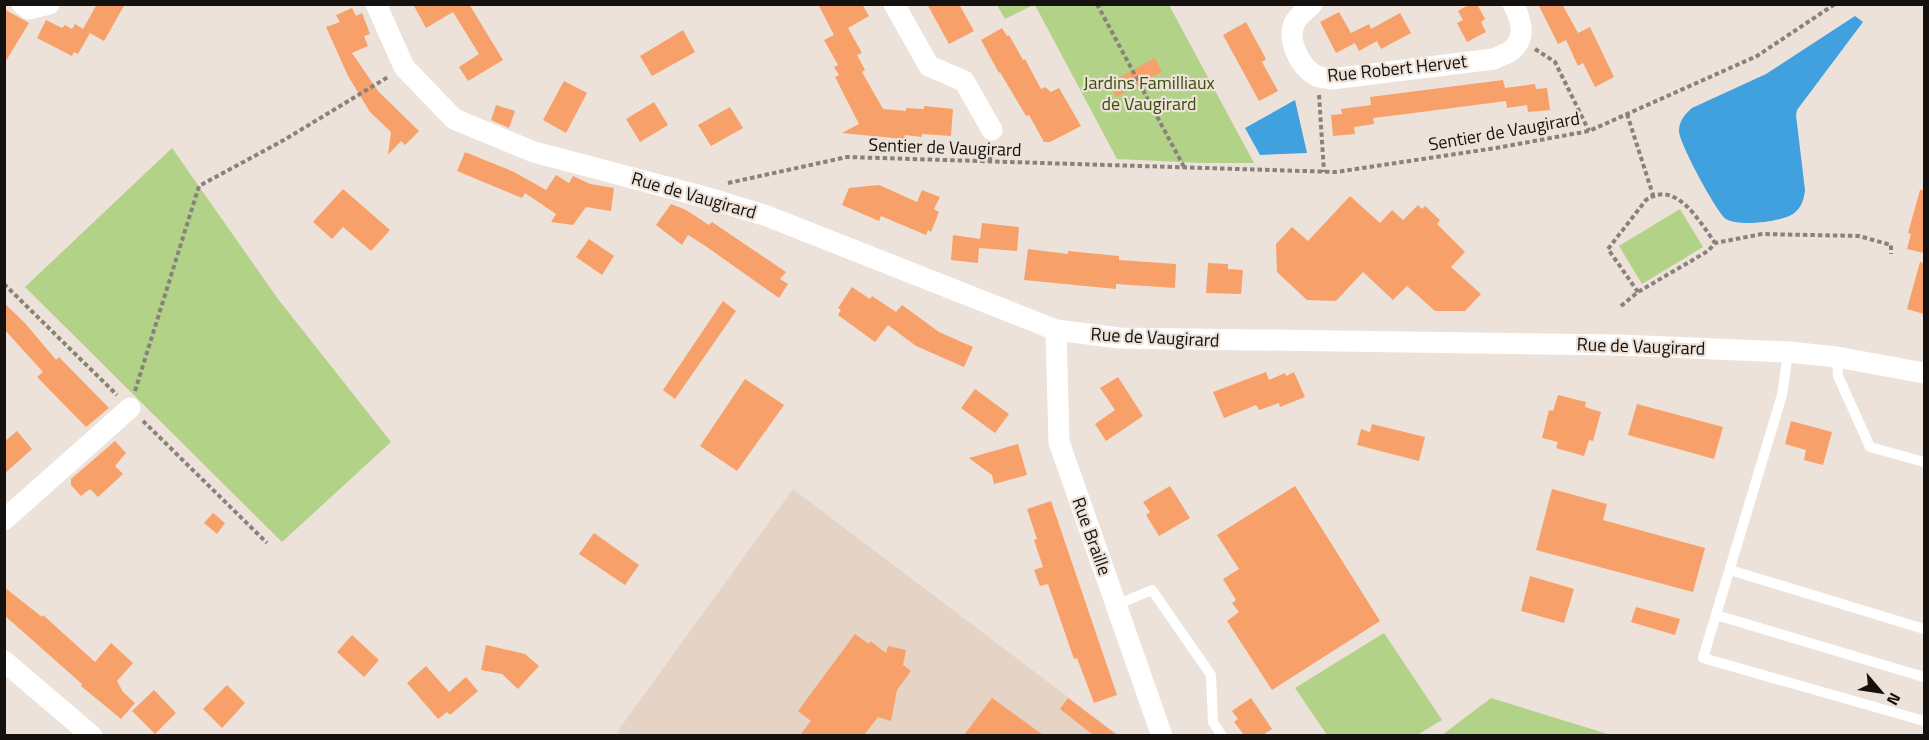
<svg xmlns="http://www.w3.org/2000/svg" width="1929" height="740" font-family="'Titillium Web',sans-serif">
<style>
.built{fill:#e5d3c6}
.green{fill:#b2d288}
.water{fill:#41a0de}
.building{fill:#f8a069}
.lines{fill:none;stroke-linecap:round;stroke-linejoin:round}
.path{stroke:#89827c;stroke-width:4;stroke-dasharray:4.5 3;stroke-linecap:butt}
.service{stroke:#fff;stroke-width:10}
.minor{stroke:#fff;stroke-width:21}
.labels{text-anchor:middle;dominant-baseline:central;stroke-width:4.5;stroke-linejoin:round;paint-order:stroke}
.street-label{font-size:18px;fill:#14110e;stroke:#ede2d9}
.park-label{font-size:18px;fill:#374e0a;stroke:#ede2d9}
</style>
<rect width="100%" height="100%" fill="#ede2d9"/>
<polygon class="built" points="793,489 1118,735 623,736 617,732"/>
<g class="green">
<polygon points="997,5 1033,5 1005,19"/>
<polygon points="1035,5 1169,5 1254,163 1201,163 1117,159"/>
<polygon points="172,148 278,299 391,442 282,542 25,287"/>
<polygon points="1680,209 1703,247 1642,284 1619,246"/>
<polygon points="1384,633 1442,720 1417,735 1327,735 1295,688"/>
<polygon points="1491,698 1611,735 1442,735"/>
</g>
<g class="water">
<path d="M1855,16L1863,22L1797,110L1796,115L1805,190C1804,200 1801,208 1793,214C1781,222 1738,227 1726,219C1717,213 1679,143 1679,131C1679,121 1685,114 1692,108L1766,74Z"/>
<polygon points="1295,100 1307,153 1260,155 1245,128"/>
</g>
<g class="building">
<polygon points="97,4 125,4 104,41 90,33 78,54 74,52 72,56 37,38 46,20 62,28 65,25 72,29 75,24 83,29"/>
<polygon points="413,4 469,4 503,60 468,81 459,67 479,54 453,12 426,28"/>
<polygon points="818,4 862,4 869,16 848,28 862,53 857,55 865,70 862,72 883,109 906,111 906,108 924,109 924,106 953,109 951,136 922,134 922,137 905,135 904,139 842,133 859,124 835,77 839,75 834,67 838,65 824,40 834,35"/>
<polygon points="927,4 959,4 974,31 949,44"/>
<polygon points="1470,4 1477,4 1485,19 1481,22 1486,32 1467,42 1457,23 1463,20 1458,11"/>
<polygon points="1538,4 1562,4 1578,33 1590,27 1614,77 1595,87 1583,63 1578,66 1566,40 1558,44"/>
<polygon points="352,8 356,16 362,13 370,34 364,36 368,46 352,53 378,91 419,131 405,145 401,141 388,155 391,132 370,112 348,76 326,27 340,22 336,15"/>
<polygon points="4,9 29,23 4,64"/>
<polygon points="1339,12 1351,33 1369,24 1371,29 1400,13 1411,33 1381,49 1377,41 1359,51 1355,43 1336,53 1320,22"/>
<polygon points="1246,22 1266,59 1262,62 1278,91 1259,101 1223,35"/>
<polygon points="1002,28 1007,36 1009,35 1023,60 1025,59 1041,89 1045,87 1051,92 1059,88 1081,126 1050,142 1044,142 1029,115 1026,116 1000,72 999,73 981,40"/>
<polygon points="683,30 695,52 652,76 640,56"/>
<polygon points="1155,58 1162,72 1132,87 1133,88 1117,97 1115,95 1109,83"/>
<polygon points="1503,80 1505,88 1535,84 1536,89 1547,88 1550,110 1528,112 1527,105 1507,108 1506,101 1406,114 1373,118 1374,124 1354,127 1355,134 1333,136 1331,115 1342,114 1341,109 1371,105 1370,97"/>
<polygon points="564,81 587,93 566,133 543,120"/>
<polygon points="654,102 668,125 640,142 626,119"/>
<polygon points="496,105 515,111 509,128 491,120"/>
<polygon points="730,107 743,128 711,146 698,125"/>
<polygon points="465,152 514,172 546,190 556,175 569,183 573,176 590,184 614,188 611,211 586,207 573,225 551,222 556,214 525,193 522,198 457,171"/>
<polygon points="879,185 917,202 922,190 940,197 934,209 939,212 931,232 928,230 926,235 881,216 879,221 842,205 849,188"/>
<polygon points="343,189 390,230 371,251 343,227 332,239 313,222"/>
<polygon points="1920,190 1924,190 1924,253 1907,249 1911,234 1908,233"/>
<polygon points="1350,196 1380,223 1392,210 1403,220 1418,205 1422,209 1425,206 1440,220 1437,224 1465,252 1451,267 1481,294 1465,311 1435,311 1407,286 1393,300 1363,272 1336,301 1307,300 1277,272 1276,244 1292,227 1308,241"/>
<polygon points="671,204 686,210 709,225 712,222 786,272 780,279 788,284 779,298 704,245 688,235 682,245 656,225"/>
<polygon points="982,223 1019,227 1017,251 979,248 978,263 951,260 953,235 980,239"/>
<polygon points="589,239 614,256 602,275 576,257"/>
<polygon points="1028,249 1068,254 1068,251 1119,256 1119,260 1176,264 1175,288 1116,284 1116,289 1024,280"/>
<polygon points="1920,262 1924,263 1924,314 1907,309"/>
<polygon points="1208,263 1228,264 1228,269 1243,270 1241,294 1206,293"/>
<polygon points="852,287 870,299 872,296 896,312 902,305 939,332 973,347 964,367 916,346 888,325 875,342 838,315 841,310 838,308"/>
<polygon points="723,301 736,311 675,399 663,390"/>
<polygon points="4,303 25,323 56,360 59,357 109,408 86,427 37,377 43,372 4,329"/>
<polygon points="1266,372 1269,380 1285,373 1286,376 1294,372 1305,397 1280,407 1279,403 1259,410 1256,405 1224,418 1213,392"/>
<polygon points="1118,377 1143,416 1106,441 1095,424 1115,410 1100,388"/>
<polygon points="745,379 784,405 737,471 700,446"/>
<polygon points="975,389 1009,414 995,433 961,408"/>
<polygon points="1558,395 1586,402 1585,407 1601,412 1593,441 1589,440 1584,456 1556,448 1558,442 1542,438 1549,410 1553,411"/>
<polygon points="1637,404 1723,427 1714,459 1628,435"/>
<polygon points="1791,421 1832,432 1823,465 1804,460 1806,450 1785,444"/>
<polygon points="1372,424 1425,437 1419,461 1357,445 1361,429 1370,432"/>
<polygon points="17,431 32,449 4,474 4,442"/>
<polygon points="115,441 126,453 115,466 123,474 98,497 90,489 81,496 71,485 71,479"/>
<polygon points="1018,444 1027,475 994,484 992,475 969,458"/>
<polygon points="1170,486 1190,518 1159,536 1146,515 1150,512 1143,502"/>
<polygon points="1295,486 1380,621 1272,690 1227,621 1239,612 1232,603 1236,600 1223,579 1239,569 1217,535"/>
<polygon points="1552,489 1607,504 1603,520 1705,548 1693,592 1536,550"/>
<polygon points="1051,501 1117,695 1094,703 1077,658 1074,659 1048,584 1040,586 1034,570 1043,567 1034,540 1037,539 1027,509"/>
<polygon points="213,513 225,523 217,534 204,523"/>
<polygon points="594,533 639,565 625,585 579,554"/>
<polygon points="1530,576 1574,589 1564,623 1521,611"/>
<polygon points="4,587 42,617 43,615 95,662 111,643 133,663 117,681 123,692 135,703 121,719 81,686 82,684 4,615"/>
<polygon points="1636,607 1680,619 1675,635 1631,622"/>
<polygon points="855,634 869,644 870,641 886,653 888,646 906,650 903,665 911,671 897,690 891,721 878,717 864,735 800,735 811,721 798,711"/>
<polygon points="352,635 379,660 364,677 337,652"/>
<polygon points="486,645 525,654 539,666 518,689 502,674 481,670"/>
<polygon points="426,666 449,692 466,677 478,691 450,715 447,712 438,719 407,683"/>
<polygon points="227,685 245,703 222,728 203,709"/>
<polygon points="154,690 176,713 155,734 132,711"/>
<polygon points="992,698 1043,735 964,735"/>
<polygon points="1068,698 1117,735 1093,735 1060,709"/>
<polygon points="1251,698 1272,729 1263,735 1244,735 1234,722 1238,719 1232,711"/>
</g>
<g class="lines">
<g class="path">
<polyline points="1097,4 1184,167"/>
<polyline points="1535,49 1555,62 1589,131"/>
<polyline points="1319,95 1324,172"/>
<polyline points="1627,114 1653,195"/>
<polyline points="990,161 991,147"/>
<polyline points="728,183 847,157 1336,172 1496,148 1589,131 1757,56 1835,4"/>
<polyline points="4,284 117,395"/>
<path d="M1638,292L1608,249L1646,200C1676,179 1700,222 1715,243"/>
<polyline points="1621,306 1638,292 1708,251 1715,243 1762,234 1859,236 1891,245 1891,254"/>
<polyline points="135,391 199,186 284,140 388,77"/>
<polyline points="143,421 267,543"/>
</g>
<g class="service">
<polyline points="1788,352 1782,395 1703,658 1924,721"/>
<polyline points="1837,357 1838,376 1870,447 1924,462"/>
<polyline points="1730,570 1924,629"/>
<polyline points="1116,605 1152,590 1211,675 1213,722 1222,736"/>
<polyline points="1716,615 1924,677"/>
</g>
<g class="minor">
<polyline points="22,4 29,9 49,4"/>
<polyline points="376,4 404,67 454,119 534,152 712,199 767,216 1056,330 1119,338 1620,345 1788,352 1837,357 1924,373"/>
<polyline points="894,4 929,66 964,81 992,130"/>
<path d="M1312,4C1306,10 1299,15 1295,22C1286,39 1300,68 1317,76C1321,78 1327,78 1331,79L1494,59C1499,56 1507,54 1512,50C1527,37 1521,19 1513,4"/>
<polyline points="1056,330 1059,442 1162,736"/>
<polyline points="4,520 130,408"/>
<polyline points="4,661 92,736"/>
</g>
</g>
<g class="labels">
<g class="street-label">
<text transform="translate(1397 68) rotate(-6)">Rue Robert Hervet</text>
<text transform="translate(1504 131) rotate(-10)">Sentier de Vaugirard</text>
<text transform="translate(945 147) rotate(2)">Sentier de Vaugirard</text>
<text transform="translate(694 195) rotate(16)">Rue de Vaugirard</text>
<text transform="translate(1155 337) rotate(3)">Rue de Vaugirard</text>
<text transform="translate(1641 346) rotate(2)">Rue de Vaugirard</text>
<text transform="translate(1092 536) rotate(70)">Rue Braille</text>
</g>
<g class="park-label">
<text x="1149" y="82">Jardins Familliaux<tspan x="1149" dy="21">de Vaugirard</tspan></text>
</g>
</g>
<rect width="1929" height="740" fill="none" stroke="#14110e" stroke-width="12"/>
<g transform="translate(1881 692) rotate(119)" stroke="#ede2d9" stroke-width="4.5" paint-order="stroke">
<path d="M0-4.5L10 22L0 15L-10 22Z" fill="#14110e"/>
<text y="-9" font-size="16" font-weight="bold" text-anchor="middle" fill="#14110e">N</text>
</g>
</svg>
